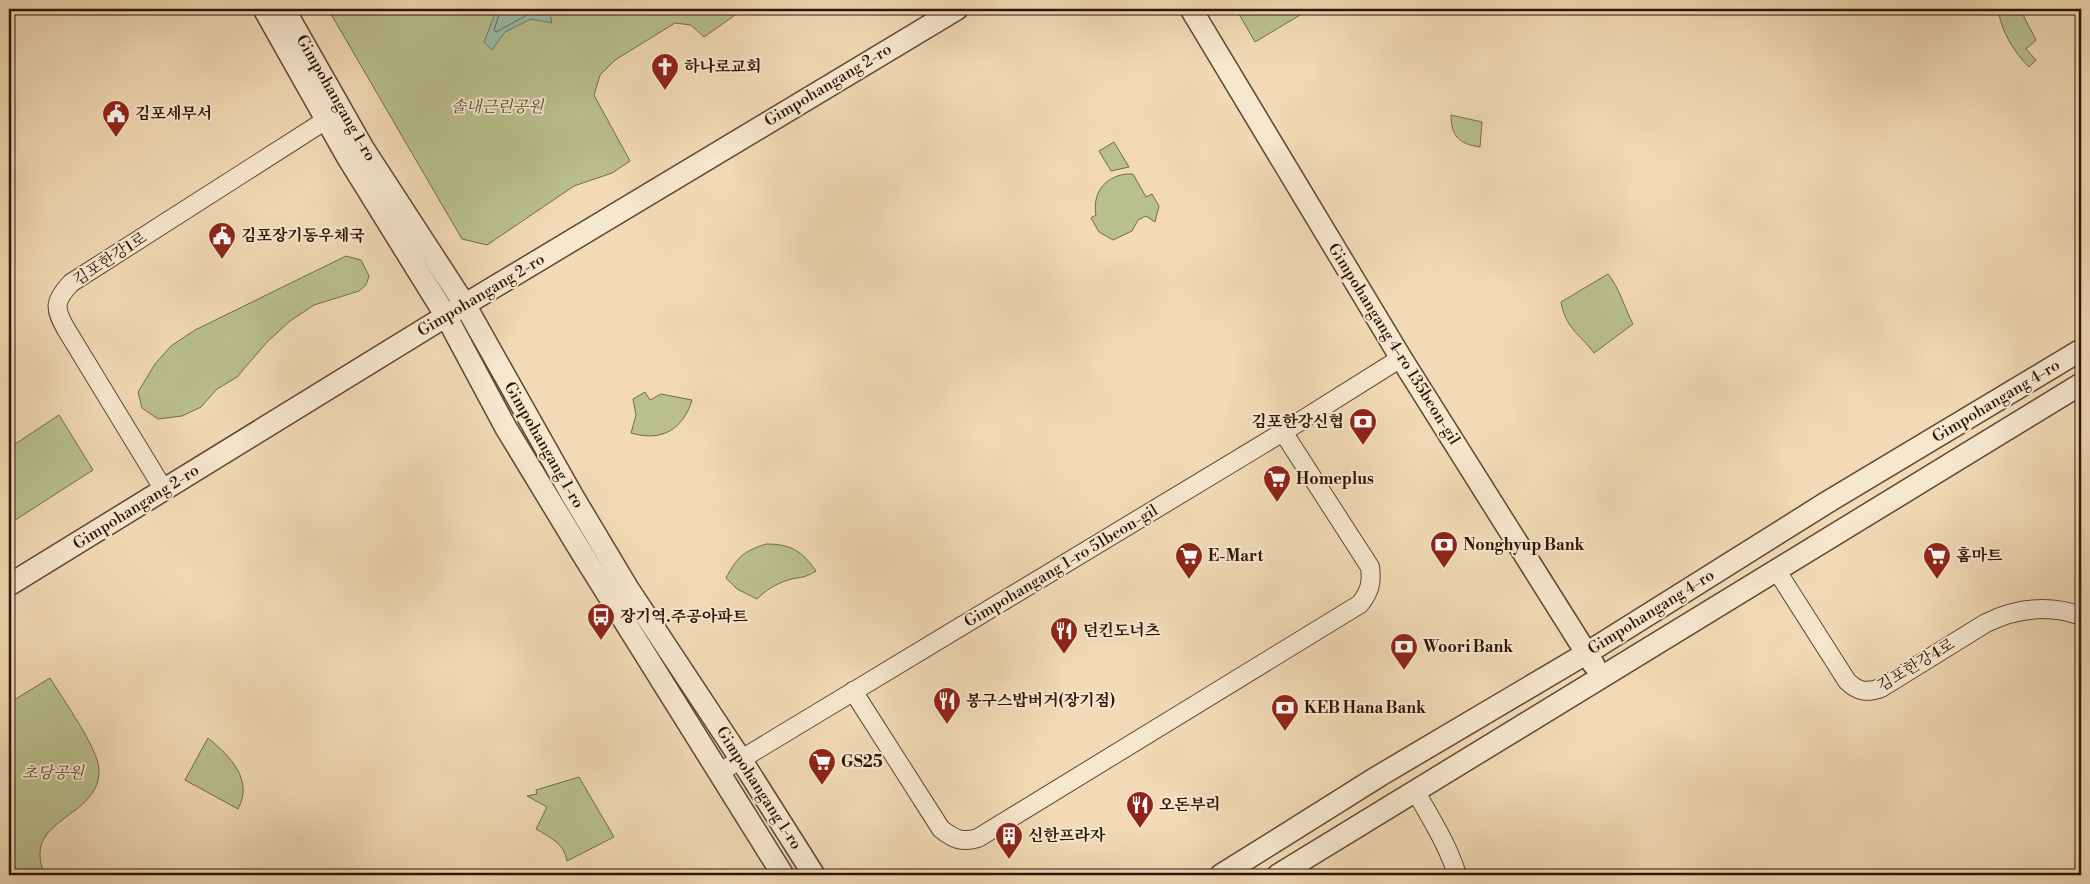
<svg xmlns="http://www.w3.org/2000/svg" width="2090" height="884" font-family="'Libre Bodoni','Noto Serif KR',serif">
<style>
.green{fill:#b9c08e;stroke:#746a4a}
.water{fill:#9bbbaa;stroke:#6f7868}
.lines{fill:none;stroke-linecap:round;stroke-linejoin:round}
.shore{stroke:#646858;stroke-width:1}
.minor-casing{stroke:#5f4632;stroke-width:20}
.tertiary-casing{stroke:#5f4632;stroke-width:24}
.minor{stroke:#f6e7cf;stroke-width:18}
.tertiary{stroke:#f6e7cf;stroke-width:21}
.labels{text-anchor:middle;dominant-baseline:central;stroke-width:4;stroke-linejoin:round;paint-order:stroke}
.poi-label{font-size:16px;font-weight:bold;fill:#2e1406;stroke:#f6e7cf;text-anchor:start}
.street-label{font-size:16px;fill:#2e1406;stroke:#f6e7cf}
.park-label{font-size:16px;font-style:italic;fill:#58482f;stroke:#f6e7cf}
</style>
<rect width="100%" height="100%" fill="#f1dab5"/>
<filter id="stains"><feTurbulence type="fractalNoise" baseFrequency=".004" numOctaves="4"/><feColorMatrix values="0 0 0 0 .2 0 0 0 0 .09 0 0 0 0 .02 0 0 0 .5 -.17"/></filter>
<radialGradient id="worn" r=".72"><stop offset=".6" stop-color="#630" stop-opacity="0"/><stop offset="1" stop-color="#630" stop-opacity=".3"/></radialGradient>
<g class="green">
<polygon points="328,9 731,9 735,15 704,37 691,25 675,23 615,60 600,75 594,95 630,161 612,173 574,186 487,245 462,239"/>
<polygon points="1236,9 1310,9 1255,42"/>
<path d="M1998,9H2020L2036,40L2026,49L2036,60L2029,67C2014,52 2001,31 1998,9Z"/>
<path d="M1451,115L1482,122L1480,147C1459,144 1451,136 1451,115Z"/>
<polygon points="1114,142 1129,167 1111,171 1099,151"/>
<path d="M1126,174H1133L1146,197L1152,194L1159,206L1155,222L1146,216L1138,220L1132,231L1113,240L1099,232L1091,218L1096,215C1092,194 1104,177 1126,174Z"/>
<polygon points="346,256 361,260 369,276 366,285 359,291 314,305 290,321 267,342 237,377 217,389 201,407 182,416 158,419 142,408 138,392 155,364 171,346 195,330"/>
<path d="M1608,274C1620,289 1624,307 1633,324L1594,353C1579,333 1566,329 1561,302Z"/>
<path d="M645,392L650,400L661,394L692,400C683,430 661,442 631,433L636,415L633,399Z"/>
<polygon points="59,415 93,470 9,524 9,448"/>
<path d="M766,544C791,544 802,551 816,571C802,580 799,576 785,581C774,585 765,591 757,599L737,589L726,578C737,557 744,551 766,544Z"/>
<path d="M50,678C62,698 98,748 99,769C101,820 19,817 45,875H9V703Z"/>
<path d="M208,738C230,756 254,780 238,809L185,780Z"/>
<path d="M579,777L614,837L567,861C564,843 551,838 536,829L547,807L527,796L537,794L536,790Z"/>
</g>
<polygon class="water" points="497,9 549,9 552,23 531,19 505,32 492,50 484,42"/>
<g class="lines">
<polyline class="shore" points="501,9 494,30 496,32 529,14 543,15 544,9"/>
<defs>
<g id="minor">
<path d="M164,490L66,329C54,308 54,301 71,283L326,120"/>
<path d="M1777,571L1847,681C1858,692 1867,693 1881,688L1986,623C2017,608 2048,604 2081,616"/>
<path d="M853,691L941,829C954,839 962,843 978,838L1360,604C1370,591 1372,583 1370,567L1283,432"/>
<polyline points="720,772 1283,432 1401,358"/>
<path d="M1416,792C1431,819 1448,845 1457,875"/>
</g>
<g id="tertiary">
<polyline points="264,9 348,158 446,316 506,428 580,550 783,875"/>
<polyline points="284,9 363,148 465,305 572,495 627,587 740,758 814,875"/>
<polyline points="1191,9 1401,358 1594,665"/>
<polyline points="9,585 446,316 957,9"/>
<polyline points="1221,875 1379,776 1587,653 1826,503 2081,350"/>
<polyline points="1278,875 2081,384"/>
</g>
</defs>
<use href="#minor" class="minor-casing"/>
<use href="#tertiary" class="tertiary-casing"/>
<use href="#minor" class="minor"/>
<use href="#tertiary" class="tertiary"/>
</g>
<defs>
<symbol id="church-pin" viewBox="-11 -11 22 30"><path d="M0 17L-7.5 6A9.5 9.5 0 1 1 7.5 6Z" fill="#8f2418" stroke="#f6e7cf"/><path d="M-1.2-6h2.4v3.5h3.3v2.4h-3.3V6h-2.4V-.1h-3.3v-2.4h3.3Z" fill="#fff"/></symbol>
<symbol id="civic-pin" viewBox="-11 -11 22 30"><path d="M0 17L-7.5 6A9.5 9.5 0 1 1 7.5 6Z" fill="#8f2418" stroke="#f6e7cf"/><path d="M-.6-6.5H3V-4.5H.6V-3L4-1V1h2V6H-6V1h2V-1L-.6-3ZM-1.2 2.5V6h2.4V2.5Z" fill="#fff"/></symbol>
<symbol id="bank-pin" viewBox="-11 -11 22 30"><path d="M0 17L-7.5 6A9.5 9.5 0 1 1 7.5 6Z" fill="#8f2418" stroke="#f6e7cf"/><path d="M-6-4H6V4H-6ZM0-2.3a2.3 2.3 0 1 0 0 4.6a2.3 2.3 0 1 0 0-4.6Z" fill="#fff"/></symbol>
<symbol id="supermarket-pin" viewBox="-11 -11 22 30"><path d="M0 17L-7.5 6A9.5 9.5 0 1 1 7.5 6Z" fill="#8f2418" stroke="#f6e7cf"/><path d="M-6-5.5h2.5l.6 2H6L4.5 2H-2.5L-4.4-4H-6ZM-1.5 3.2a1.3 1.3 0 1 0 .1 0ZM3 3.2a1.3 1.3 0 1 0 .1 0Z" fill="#fff"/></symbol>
<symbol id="bus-pin" viewBox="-11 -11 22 30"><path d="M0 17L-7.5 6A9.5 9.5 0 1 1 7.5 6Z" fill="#8f2418" stroke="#f6e7cf"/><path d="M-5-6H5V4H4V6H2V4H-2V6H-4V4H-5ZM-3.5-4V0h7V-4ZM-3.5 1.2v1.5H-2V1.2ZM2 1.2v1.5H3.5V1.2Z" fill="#fff"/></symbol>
<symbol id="restaurant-pin" viewBox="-11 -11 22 30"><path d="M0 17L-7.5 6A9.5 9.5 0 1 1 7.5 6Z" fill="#8f2418" stroke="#f6e7cf"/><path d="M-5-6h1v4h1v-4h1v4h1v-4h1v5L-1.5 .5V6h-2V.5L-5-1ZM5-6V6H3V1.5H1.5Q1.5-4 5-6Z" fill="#fff"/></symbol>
<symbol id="building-pin" viewBox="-11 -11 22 30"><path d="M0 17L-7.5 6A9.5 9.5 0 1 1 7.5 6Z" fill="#8f2418" stroke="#f6e7cf"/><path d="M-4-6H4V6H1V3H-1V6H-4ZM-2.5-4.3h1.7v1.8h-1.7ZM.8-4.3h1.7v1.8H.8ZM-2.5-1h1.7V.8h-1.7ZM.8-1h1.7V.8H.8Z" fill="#fff"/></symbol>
</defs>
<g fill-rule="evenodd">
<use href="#church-pin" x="649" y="51" width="32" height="43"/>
<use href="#civic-pin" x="100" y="98" width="32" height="43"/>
<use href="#civic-pin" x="206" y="220" width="32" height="43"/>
<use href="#bank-pin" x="1347" y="406" width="32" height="43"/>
<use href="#supermarket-pin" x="1261" y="463" width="32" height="43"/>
<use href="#bank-pin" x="1428" y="529" width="32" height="43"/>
<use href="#supermarket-pin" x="1173" y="540" width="32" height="43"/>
<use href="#supermarket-pin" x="1921" y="540" width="32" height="43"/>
<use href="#bus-pin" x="585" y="601" width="32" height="43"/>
<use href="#restaurant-pin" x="1048" y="615" width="32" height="43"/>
<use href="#bank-pin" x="1388" y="631" width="32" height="43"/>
<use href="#restaurant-pin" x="931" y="685" width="32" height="43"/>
<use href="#bank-pin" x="1269" y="692" width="32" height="43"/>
<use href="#supermarket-pin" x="806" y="746" width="32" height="43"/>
<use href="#restaurant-pin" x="1124" y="789" width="32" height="43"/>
<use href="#building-pin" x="993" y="820" width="32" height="43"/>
</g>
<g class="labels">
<g class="poi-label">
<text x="684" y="67">하나로교회</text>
<text x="135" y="114">김포세무서</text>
<text x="241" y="236">김포장기동우체국</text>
<text x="1344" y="422" text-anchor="end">김포한강신협</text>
<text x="1296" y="479">Homeplus</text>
<text x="1463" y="545">Nonghyup Bank</text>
<text x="1208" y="556">E-Mart</text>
<text x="1956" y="556">홈마트</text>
<text x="620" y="617">장기역.주공아파트</text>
<text x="1083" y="631">던킨도너츠</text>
<text x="1423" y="647">Woori Bank</text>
<text x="966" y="701">봉구스밥버거(장기점)</text>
<text x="1304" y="708">KEB Hana Bank</text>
<text x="841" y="762">GS25</text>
<text x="1159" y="805">오돈부리</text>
<text x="1028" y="836">신한프라자</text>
</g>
<g class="street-label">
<text transform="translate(828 85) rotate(-31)">Gimpohangang 2-ro</text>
<text transform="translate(336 98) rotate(60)">Gimpohangang 1-ro</text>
<text transform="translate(110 259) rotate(-33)">김포한강1로</text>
<text transform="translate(481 295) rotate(-31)">Gimpohangang 2-ro</text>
<text transform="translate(1394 344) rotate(58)">Gimpohangang 4-ro 135beon-gil</text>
<text transform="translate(1996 401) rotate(-31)">Gimpohangang 4-ro</text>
<text transform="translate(544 445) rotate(60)">Gimpohangang 1-ro</text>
<text transform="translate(136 507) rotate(-32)">Gimpohangang 2-ro</text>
<text transform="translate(1061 566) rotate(-31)">Gimpohangang 1-ro 51beon-gil</text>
<text transform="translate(1651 612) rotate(-32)">Gimpohangang 4-ro</text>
<text transform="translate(1916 665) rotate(-31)">김포한강4로</text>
<text transform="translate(759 788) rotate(57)">Gimpohangang 1-ro</text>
</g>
<g class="park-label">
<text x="497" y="107">솔내근린공원</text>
<text x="53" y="773">초당공원</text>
</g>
</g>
<rect width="2090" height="884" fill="none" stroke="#f1dab5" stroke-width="30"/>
<rect x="10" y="10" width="2070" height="864" fill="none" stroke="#2e1406" stroke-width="2.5"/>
<rect x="15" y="15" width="2060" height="854" fill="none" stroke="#2e1406"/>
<rect width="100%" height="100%" filter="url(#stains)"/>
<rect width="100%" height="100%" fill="url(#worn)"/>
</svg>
